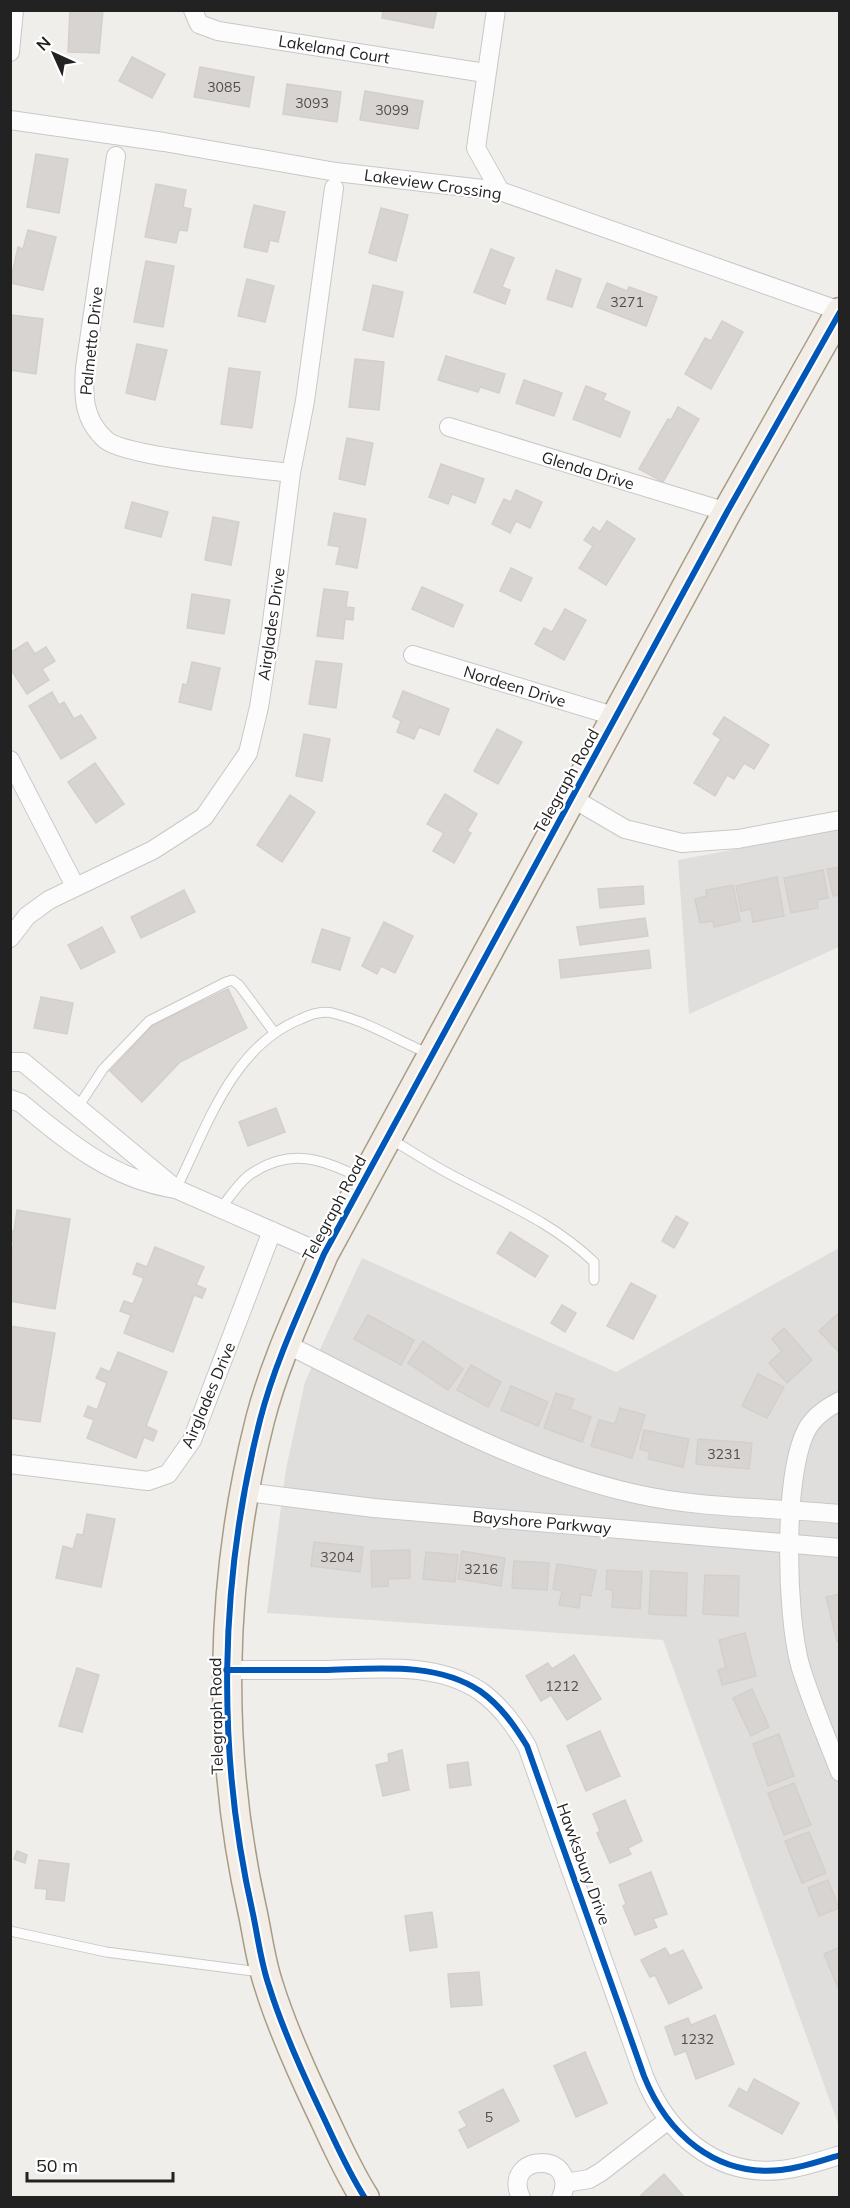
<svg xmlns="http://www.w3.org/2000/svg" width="850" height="2208" font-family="Mulish,sans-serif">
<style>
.residential{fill:#dfdedc}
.building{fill:#d7d4d2;stroke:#d3d0cc;stroke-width:1.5}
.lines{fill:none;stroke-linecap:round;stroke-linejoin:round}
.service-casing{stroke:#c9c8c7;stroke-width:11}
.minor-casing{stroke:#c9c8c7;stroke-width:20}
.primary-casing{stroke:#a79c86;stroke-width:31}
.service{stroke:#fdfcfc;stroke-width:9}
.minor{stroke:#fdfcfc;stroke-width:18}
.primary{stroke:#f3ede7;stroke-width:28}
.cycleway-casing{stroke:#fff;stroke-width:10}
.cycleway{stroke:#0057b8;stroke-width:6}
.labels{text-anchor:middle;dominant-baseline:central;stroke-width:4.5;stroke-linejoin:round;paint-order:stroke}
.number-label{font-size:14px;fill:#4f4e4e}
.street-label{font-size:16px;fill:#222;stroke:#fff}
</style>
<rect width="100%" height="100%" fill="#f0eeeb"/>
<g class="residential">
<polygon points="839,830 839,947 689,1014 678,860"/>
<polygon points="839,1248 839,2126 663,1640 267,1613 286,1469 305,1382 362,1258 616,1372"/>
</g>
<g class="building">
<polygon points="70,10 103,10 99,53 68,52"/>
<polygon points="383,10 437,10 433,28 382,18"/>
<polygon points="132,57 165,74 152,98 119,81"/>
<polygon points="200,67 254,77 249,107 194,97"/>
<polygon points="287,84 341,92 337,122 283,114"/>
<polygon points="365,91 423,101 418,129 360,120"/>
<polygon points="36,154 68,159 59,213 27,207"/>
<polygon points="156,184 186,190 183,207 191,209 187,231 179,230 176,243 145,237"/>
<polygon points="254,205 285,212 278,242 270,240 267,252 244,247"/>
<polygon points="381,208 408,215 396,261 369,253"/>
<polygon points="28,230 56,237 43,290 10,283 18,247 23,249"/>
<polygon points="491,249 514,258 502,287 510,290 505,304 474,292"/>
<polygon points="146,261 174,266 163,327 134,322"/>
<polygon points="556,270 581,279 572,307 547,299"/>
<polygon points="247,279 274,286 265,322 238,316"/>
<polygon points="607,283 627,291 629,287 657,297 646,326 597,307"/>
<polygon points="373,285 403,292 393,337 363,330"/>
<polygon points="11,315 43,319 36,374 10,370"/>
<polygon points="722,321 743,332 711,389 685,374 705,338 711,341"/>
<polygon points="137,344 167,350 155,400 126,393"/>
<polygon points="446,356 505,374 499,393 480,387 478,392 438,380"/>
<polygon points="355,359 384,362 379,410 349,407"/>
<polygon points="229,368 260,372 252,428 221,424"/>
<polygon points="524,380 562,393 554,416 516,403"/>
<polygon points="586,386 606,394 603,400 630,412 620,437 573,419"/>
<polygon points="678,407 699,419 663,482 639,469 668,419 671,420"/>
<polygon points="347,438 373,443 365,485 339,479"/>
<polygon points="441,464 484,479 475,503 452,494 448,504 429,497"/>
<polygon points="516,490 542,502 530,528 516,521 510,533 492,524 504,499 511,502"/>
<polygon points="132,502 168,512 161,537 125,528"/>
<polygon points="334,513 366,519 357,568 336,564 340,547 328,545"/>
<polygon points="213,517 239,522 231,565 205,560"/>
<polygon points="607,521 635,539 606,585 579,568 593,546 584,540 593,527 600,532"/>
<polygon points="511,568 532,578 521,601 500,591"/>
<polygon points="422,587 463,605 453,627 412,609"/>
<polygon points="324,589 348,592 346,607 354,608 353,620 345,619 343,639 317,636"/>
<polygon points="192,594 230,600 224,634 187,628"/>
<polygon points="565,609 586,620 564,660 535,644 544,628 552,632"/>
<polygon points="27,642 35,654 46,647 55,661 42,669 49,680 27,694 10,668 10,653"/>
<polygon points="316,661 342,664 336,708 309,704"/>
<polygon points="192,662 220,668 211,710 179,702 183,684 187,685"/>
<polygon points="403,691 449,709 439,735 419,727 414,739 397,732 401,721 393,717"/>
<polygon points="52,692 59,705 64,702 74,719 81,715 96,738 61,759 29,706"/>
<polygon points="724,717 769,745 754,769 744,763 734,779 727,775 715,796 694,783 721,739 713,734"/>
<polygon points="497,729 522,742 498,784 474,771"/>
<polygon points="304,734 330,739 322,781 296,776"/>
<polygon points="95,763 124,804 96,823 68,782"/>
<polygon points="445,794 477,814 467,831 471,833 454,863 433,851 444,833 427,824"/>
<polygon points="290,795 315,812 282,862 257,845"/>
<polygon points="840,867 840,895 833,896 827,869"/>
<polygon points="823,870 828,898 817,900 818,908 791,913 784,878"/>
<polygon points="777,877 784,916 753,922 751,909 741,911 736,886"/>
<polygon points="733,885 740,921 714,927 713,921 700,923 695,899 707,896 706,890"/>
<polygon points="643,886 644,904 600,908 598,889"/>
<polygon points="184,890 195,912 141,938 131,917"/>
<polygon points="645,918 648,936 580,945 577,927"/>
<polygon points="384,922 413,936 395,973 381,966 377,974 362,966"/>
<polygon points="102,927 115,952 81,969 68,945"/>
<polygon points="322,929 350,938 340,970 312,962"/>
<polygon points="649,950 651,968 561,978 559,960"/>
<polygon points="228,989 247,1028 180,1062 142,1102 110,1071 153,1025"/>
<polygon points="41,997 73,1003 67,1034 34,1028"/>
<polygon points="276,1108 285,1132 248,1146 239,1122"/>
<polygon points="17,1210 70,1219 55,1309 10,1301 10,1260 14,1242 10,1242 10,1231 14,1231"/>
<polygon points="676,1216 688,1223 674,1248 662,1241"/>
<polygon points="510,1232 548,1256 535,1277 497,1253"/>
<polygon points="155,1247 204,1267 196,1285 206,1289 202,1298 194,1295 173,1352 124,1333 131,1315 120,1311 124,1301 133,1304 144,1278 133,1274 137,1263 147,1267"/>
<polygon points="631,1283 656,1296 633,1339 607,1326"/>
<polygon points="562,1305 576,1313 565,1332 551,1323"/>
<polygon points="840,1312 840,1350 838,1351 819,1331"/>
<polygon points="368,1315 414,1340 401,1365 354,1339"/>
<polygon points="10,1326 55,1333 40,1422 10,1418"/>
<polygon points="784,1328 812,1360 787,1383 769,1363 782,1351 772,1339"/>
<polygon points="423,1341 463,1369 448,1390 408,1363"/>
<polygon points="118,1352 167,1372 146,1426 157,1431 153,1441 144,1437 136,1458 87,1438 94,1420 84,1416 88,1406 97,1410 107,1383 96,1378 101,1368 110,1372"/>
<polygon points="471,1365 501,1382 488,1407 457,1390"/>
<polygon points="758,1374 784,1387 767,1418 742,1406"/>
<polygon points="511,1386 548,1402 538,1426 501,1410"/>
<polygon points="556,1393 574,1399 570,1409 591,1417 582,1442 544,1428"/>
<polygon points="620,1408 645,1415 632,1458 591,1446 599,1420 615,1424"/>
<polygon points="644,1430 689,1439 683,1467 648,1459 650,1452 640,1449"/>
<polygon points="698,1439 752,1443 749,1469 696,1464"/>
<polygon points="87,1514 115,1519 101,1587 56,1578 63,1546 73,1549 77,1534 83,1535"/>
<polygon points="314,1542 363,1547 360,1572 311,1566"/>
<polygon points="410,1550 410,1578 388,1579 388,1586 372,1587 371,1551"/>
<polygon points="462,1551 505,1558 501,1586 458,1579"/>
<polygon points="426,1552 458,1555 455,1582 423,1579"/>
<polygon points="514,1561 549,1563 547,1590 512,1588"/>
<polygon points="557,1564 596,1570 591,1596 581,1594 579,1608 559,1605 562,1591 553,1589"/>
<polygon points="607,1570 642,1572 640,1609 612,1607 613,1590 606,1589"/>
<polygon points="651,1571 687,1573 686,1616 649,1614"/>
<polygon points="705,1575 739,1576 738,1616 703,1614"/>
<polygon points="840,1594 840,1640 837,1641 826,1597"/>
<polygon points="745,1633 756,1676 722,1685 718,1670 726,1668 719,1640"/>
<polygon points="574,1655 601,1699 567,1720 551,1695 541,1701 526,1676 548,1663 552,1669"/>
<polygon points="77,1668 99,1675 82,1732 59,1726"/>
<polygon points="752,1689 769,1727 751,1736 733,1698"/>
<polygon points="600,1731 620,1776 586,1791 567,1746"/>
<polygon points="779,1734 794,1776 768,1786 753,1744"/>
<polygon points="402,1750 409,1790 383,1796 376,1765 389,1762 388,1754"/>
<polygon points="468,1762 471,1785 450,1788 447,1765"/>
<polygon points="794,1783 811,1825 784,1835 768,1793"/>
<polygon points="625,1800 642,1841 628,1848 631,1854 610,1863 597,1833 600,1831 593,1814"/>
<polygon points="809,1832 826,1873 802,1883 785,1841"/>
<polygon points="17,1851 27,1855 25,1863 14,1859"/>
<polygon points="39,1860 69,1864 64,1901 46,1899 47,1889 35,1888"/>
<polygon points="651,1872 667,1914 653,1919 657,1927 635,1935 623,1906 626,1904 619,1885"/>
<polygon points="828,1880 839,1908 819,1916 808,1888"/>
<polygon points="432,1912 437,1947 410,1951 405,1916"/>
<polygon points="840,1947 840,1988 838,1988 824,1954"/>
<polygon points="665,1948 670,1956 683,1950 702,1988 669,2004 655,1975 650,1977 641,1960"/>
<polygon points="479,1972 482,2005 451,2007 448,1974"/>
<polygon points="715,2015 734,2064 696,2079 686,2051 675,2055 665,2027 688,2018 691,2025"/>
<polygon points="585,2052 607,2103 576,2117 554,2066"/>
<polygon points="754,2079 799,2103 782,2134 729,2106 739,2088 747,2093"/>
<polygon points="503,2089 519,2121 468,2148 459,2130 467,2126 459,2112"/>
<polygon points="664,2174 685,2198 638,2198"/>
</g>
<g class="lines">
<defs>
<g id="service">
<polyline points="78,1107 103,1069 149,1021 226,982 232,980 239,985 274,1032"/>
<path d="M389,1138C413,1152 436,1168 461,1180C510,1206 553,1223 594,1262V1280"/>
<path d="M176,1189C207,1127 232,1046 301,1019C311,1014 324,1010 336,1014C368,1022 399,1041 429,1054"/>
<path d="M221,1208C229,1198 238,1184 248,1176C289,1146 323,1159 363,1179"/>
<polyline points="10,1931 106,1952 260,1972"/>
</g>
<g id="minor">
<polyline points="193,10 199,24 218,31 485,73"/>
<polyline points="496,10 476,148 500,191"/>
<polyline points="10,52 14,10"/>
<polyline points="10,120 164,142 336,172 500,191 840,311"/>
<path d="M116,156L85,368C83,395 83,420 106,440C126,457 259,469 291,473"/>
<polyline points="449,427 727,512"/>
<polyline points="413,655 617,717"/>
<polyline points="10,760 75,886"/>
<polyline points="572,798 625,829 682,843 738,839 840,820"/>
<polyline points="10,938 27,916 49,900 153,850 204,817 248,753 259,707 271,630 291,473 305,401 334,188"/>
<polyline points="10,1062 23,1062 176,1189 324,1254"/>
<path d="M10,1099L21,1103C68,1142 113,1180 176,1189"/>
<path d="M286,1344C400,1400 511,1466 636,1494C702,1509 772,1507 840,1514"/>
<path d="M840,1401C826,1408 813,1417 806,1431C783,1478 786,1613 800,1665C811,1701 826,1736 840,1772"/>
<polyline points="10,1464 148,1481 168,1474 192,1440 272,1231"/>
<polyline points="246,1492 374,1508 840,1548"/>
<path d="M226,1670C259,1670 291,1670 323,1670C374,1669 435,1661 480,1691C501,1706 514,1725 527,1746L644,2076C667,2134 716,2177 781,2170C801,2168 821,2161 840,2155"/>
<polyline points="565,2183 589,2179 601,2172 667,2121"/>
<path d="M521,2198C500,2152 582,2151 561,2198"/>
</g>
<path id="primary" d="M365,2198C347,2170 334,2139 320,2110C301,2070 282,2028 269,1986C261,1963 258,1938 253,1914C216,1751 219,1582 260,1420C275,1362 301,1308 324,1254L727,512L840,312"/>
</defs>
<use href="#service" class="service-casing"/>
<use href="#minor" class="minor-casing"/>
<use href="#primary" class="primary-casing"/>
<use href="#service" class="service"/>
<use href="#minor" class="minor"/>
<use href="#primary" class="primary"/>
<defs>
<g id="cycleway">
<path d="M226,1670C259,1670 291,1670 323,1670C374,1669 435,1661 480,1691C501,1706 514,1725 527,1746L644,2076C667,2134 716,2177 781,2170C801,2168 821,2161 840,2155"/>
<path d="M365,2198C347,2170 334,2139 320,2110C301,2070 282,2028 269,1986C261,1963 258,1938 253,1914C216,1751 219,1582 260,1420C275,1362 301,1308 324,1254L727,512L840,312"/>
</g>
</defs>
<use href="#cycleway" class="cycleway-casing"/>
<use href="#cycleway" class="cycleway"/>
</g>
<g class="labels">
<g class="number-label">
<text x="224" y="87">3085</text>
<text x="312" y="103">3093</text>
<text x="392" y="110">3099</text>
<text x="627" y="302">3271</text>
<text x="724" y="1454">3231</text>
<text x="337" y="1557">3204</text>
<text x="481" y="1569">3216</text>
<text x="562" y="1686">1212</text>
<text x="697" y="2039">1232</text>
<text x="489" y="2117">5</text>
</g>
<g class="street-label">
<text transform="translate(334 49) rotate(9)">Lakeland Court</text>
<text transform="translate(433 184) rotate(8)">Lakeview Crossing</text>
<text transform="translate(91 341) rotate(-84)">Palmetto Drive</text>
<text transform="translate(588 470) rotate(17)">Glenda Drive</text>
<text transform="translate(271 624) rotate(-82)">Airglades Drive</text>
<text transform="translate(515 686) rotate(17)">Nordeen Drive</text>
<text transform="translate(566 781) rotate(-61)">Telegraph Road</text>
<text transform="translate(334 1208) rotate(-62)">Telegraph Road</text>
<text transform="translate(208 1395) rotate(-67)">Airglades Drive</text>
<text transform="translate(542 1522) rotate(5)">Bayshore Parkway</text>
<text transform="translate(216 1716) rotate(-91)">Telegraph Road</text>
<text transform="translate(584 1864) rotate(70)">Hawksbury Drive</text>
</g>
</g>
<rect width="850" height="2208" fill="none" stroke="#222222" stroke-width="24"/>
<g transform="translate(54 54) rotate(315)" stroke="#ffffff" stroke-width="4.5" paint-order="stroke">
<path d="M0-4.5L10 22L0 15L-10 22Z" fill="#222222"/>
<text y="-9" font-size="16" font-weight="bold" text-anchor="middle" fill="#222222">N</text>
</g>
<path d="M27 2172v9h146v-9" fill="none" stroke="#222222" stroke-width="3"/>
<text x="36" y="2172" font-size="18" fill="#222222" stroke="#ffffff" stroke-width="4.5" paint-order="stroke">50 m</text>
</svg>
